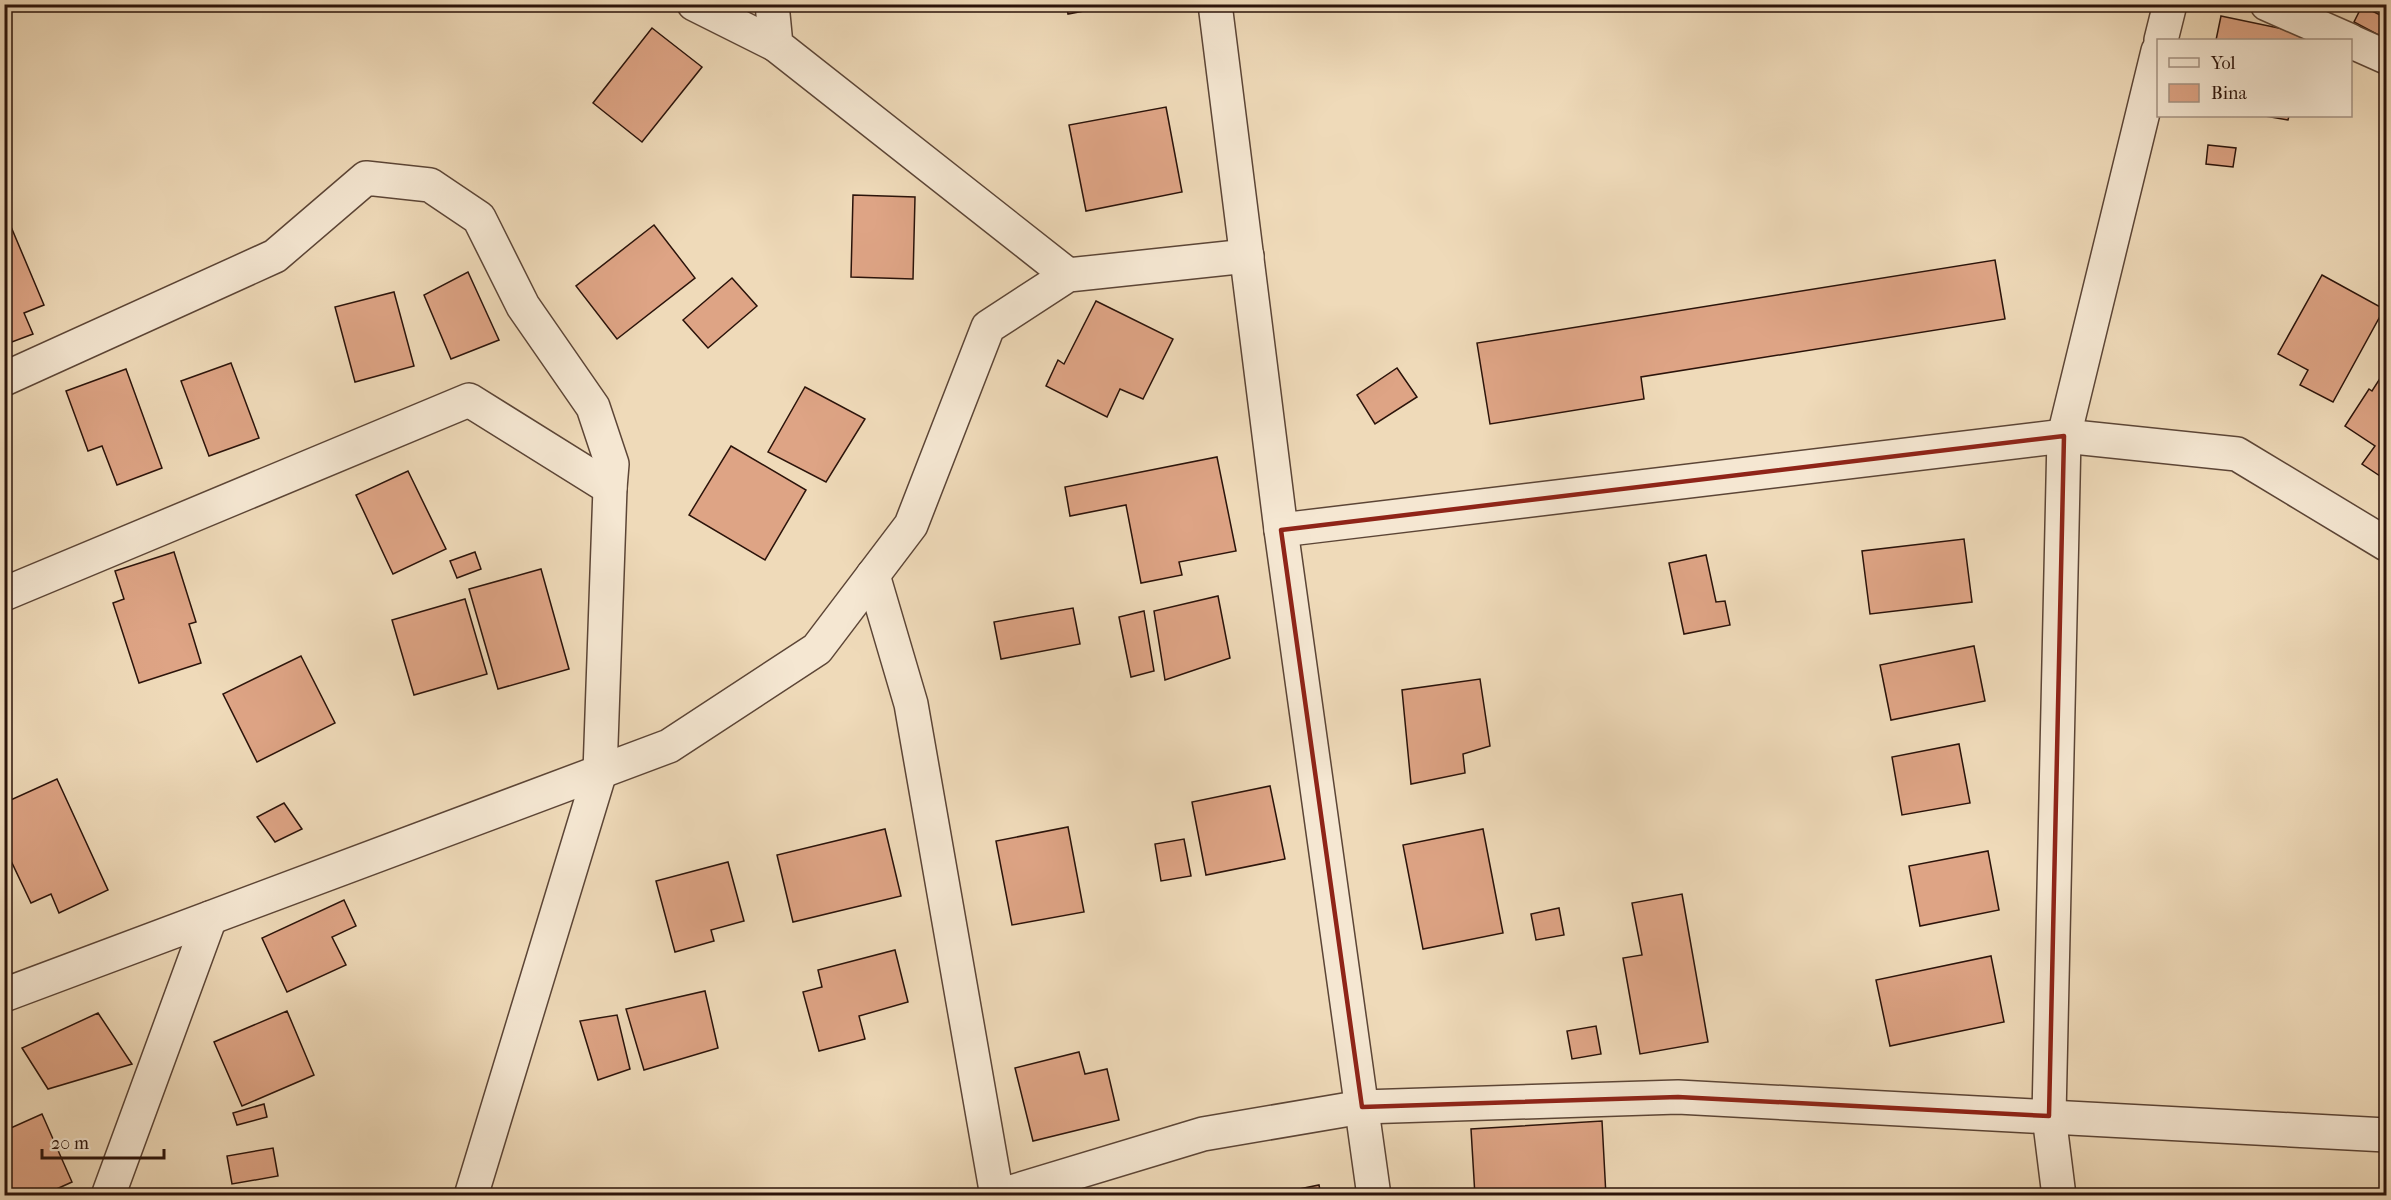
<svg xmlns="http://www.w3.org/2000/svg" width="2391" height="1200" font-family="'IM FELL French Canon',serif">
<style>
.building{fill:#dea485;stroke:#2b130a;stroke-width:1.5}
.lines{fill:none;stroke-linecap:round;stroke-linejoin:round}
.minor-casing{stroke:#5c4536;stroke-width:36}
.minor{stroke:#f5e7d2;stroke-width:33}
.marked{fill:none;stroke:#8f2418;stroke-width:4.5;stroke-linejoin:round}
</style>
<rect width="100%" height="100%" fill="#efdab9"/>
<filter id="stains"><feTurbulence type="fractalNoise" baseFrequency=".00333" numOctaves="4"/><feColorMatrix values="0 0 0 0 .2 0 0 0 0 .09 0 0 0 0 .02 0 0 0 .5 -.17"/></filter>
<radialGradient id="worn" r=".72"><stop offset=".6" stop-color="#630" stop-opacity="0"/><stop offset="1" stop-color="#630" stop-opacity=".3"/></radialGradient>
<g class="building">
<polygon points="1066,4 1120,4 1068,14"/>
<polygon points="2362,6 2384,17 2386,11 2386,39 2354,22"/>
<polygon points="2221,16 2307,34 2305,40 2216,40"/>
<polygon points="652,28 702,67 642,142 593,103"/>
<polygon points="1166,107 1182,192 1086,211 1069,125"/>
<polygon points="2265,116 2289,116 2288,120"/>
<polygon points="2208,145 2236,148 2233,167 2206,164"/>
<polygon points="853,195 915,197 913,279 851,277"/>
<polygon points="9,222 44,305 24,313 33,334 4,345 4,223"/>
<polygon points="654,225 695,278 617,339 576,286"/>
<polygon points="1995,260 2005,319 1641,377 1644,399 1490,424 1477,343"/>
<polygon points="468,272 499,340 451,359 424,295"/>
<polygon points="2322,275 2384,309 2333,402 2300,385 2308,370 2278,354"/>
<polygon points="732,278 757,306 708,348 683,320"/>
<polygon points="394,292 414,366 355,382 335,307"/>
<polygon points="1096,301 1173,339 1143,399 1120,389 1107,417 1046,386 1058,360 1064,364"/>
<polygon points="231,363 259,438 209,456 181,381"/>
<polygon points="1397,368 1417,397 1375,424 1357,395"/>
<polygon points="126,369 162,468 117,485 102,446 88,451 66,391"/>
<polygon points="2386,369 2386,472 2383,478 2362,464 2375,446 2345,426 2369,389 2372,391"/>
<polygon points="805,387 865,419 826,482 768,452"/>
<polygon points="731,446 806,490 765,560 689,515"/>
<polygon points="1217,457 1236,551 1179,562 1182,575 1141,583 1126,505 1070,516 1065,487"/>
<polygon points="408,471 446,549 393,574 356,495"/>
<polygon points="1964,539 1972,602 1870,614 1862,551"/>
<polygon points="174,552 196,622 189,624 201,663 139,683 113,603 124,599 115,571"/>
<polygon points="475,552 481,569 457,578 450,561"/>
<polygon points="1706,555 1716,602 1725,601 1730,625 1684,634 1669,563"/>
<polygon points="541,569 569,669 498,689 469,589"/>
<polygon points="1218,596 1230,658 1165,680 1154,611"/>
<polygon points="465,599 487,674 414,695 392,620"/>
<polygon points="1073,608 1080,644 1001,659 994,622"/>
<polygon points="1144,611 1154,671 1131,677 1119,617"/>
<polygon points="1974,646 1985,701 1891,720 1880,665"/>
<polygon points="301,656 335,723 257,762 223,694"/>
<polygon points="1480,679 1490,746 1463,754 1465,773 1411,784 1402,690"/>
<polygon points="1959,744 1970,803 1902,815 1892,757"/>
<polygon points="57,779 108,890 59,913 51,894 31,903 4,846 4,803"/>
<polygon points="1270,786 1285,859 1206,875 1192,802"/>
<polygon points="284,803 302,829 275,842 257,817"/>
<polygon points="1068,827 1084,912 1012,925 996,841"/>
<polygon points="885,829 901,896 793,922 777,855"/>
<polygon points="1483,829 1503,933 1423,949 1403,845"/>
<polygon points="1184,839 1191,876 1161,881 1155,844"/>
<polygon points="1988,851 1999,910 1920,926 1909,866"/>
<polygon points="728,862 744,921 711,930 714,941 675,952 656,881"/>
<polygon points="1682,894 1708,1042 1640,1054 1623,958 1642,955 1632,903"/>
<polygon points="344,900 356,926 332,937 346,965 287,992 262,938"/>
<polygon points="1559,908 1564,935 1536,940 1531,914"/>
<polygon points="895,950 908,1002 859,1016 865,1039 819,1051 803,992 822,987 818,970"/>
<polygon points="1991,956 2004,1022 1890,1046 1876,980"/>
<polygon points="705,991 718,1048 644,1070 626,1009"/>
<polygon points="287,1011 314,1075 242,1106 214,1042"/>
<polygon points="98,1013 132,1064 48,1089 22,1048"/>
<polygon points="617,1015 630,1069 598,1080 580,1021"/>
<polygon points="1596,1026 1601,1054 1572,1059 1567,1031"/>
<polygon points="1079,1052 1085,1074 1107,1069 1119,1120 1033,1141 1015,1068"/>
<polygon points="264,1104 267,1117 237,1125 233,1113"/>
<polygon points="42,1114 72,1182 41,1196 4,1196 4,1131"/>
<polygon points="1602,1121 1606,1196 1475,1196 1471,1129"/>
<polygon points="273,1148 278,1176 232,1184 227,1156"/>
<polygon points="1319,1185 1321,1196 1265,1196"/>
</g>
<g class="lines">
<defs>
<g id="minor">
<polyline points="694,4 776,45"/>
<polyline points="772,4 776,45 1068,275"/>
<polyline points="1215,4 1281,530 1374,1196"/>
<polyline points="2267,4 2349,40"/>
<polyline points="2161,40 2170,4"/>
<polyline points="2350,41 2386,57"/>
<polyline points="4,379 275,256 366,178 430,185 479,218 523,306 593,407 612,464 610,488"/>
<polyline points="1281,530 2064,436 2237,454 2386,544"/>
<polyline points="873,575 911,704 997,1196"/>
<polyline points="4,594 469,400 610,488 600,772 471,1196"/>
<polyline points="4,995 669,746 817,649 911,525 988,327 1068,275 1247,256"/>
<polyline points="108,1196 210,918"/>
<polyline points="998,1196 1203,1134 1362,1107 1678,1097 2386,1135"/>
<polyline points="2059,1196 2049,1116 2064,436 2158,51"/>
</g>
</defs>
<use href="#minor" class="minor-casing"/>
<use href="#minor" class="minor"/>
</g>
<path class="marked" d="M2064,436L2049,1116L1678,1097L1362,1107L1281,530Z"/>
<rect width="2391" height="1200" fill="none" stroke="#efdab9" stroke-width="24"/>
<rect x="6" y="6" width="2379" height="1188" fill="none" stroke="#2b130a" stroke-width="3"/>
<rect x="12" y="12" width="2367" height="1176" fill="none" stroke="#2b130a" stroke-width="1.5"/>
<rect x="2157" y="39" width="195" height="78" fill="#f5e7d2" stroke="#a49282" stroke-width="1.5"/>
<rect x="2169" y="58" width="30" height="9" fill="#f5e7d2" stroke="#a49282" stroke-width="1.5"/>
<text x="2211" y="69" font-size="18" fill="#2b130a">Yol</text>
<rect x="2169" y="84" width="30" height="18" fill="#dea485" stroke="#a49282" stroke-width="1.5"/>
<text x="2211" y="99" font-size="18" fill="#2b130a">Bina</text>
<path d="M42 1149v9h122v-9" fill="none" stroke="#2b130a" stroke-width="3"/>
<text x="51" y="1149" font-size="18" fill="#2b130a" stroke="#f5e7d2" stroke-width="4.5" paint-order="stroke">20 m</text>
<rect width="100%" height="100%" filter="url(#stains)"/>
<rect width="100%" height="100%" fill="url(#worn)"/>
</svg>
